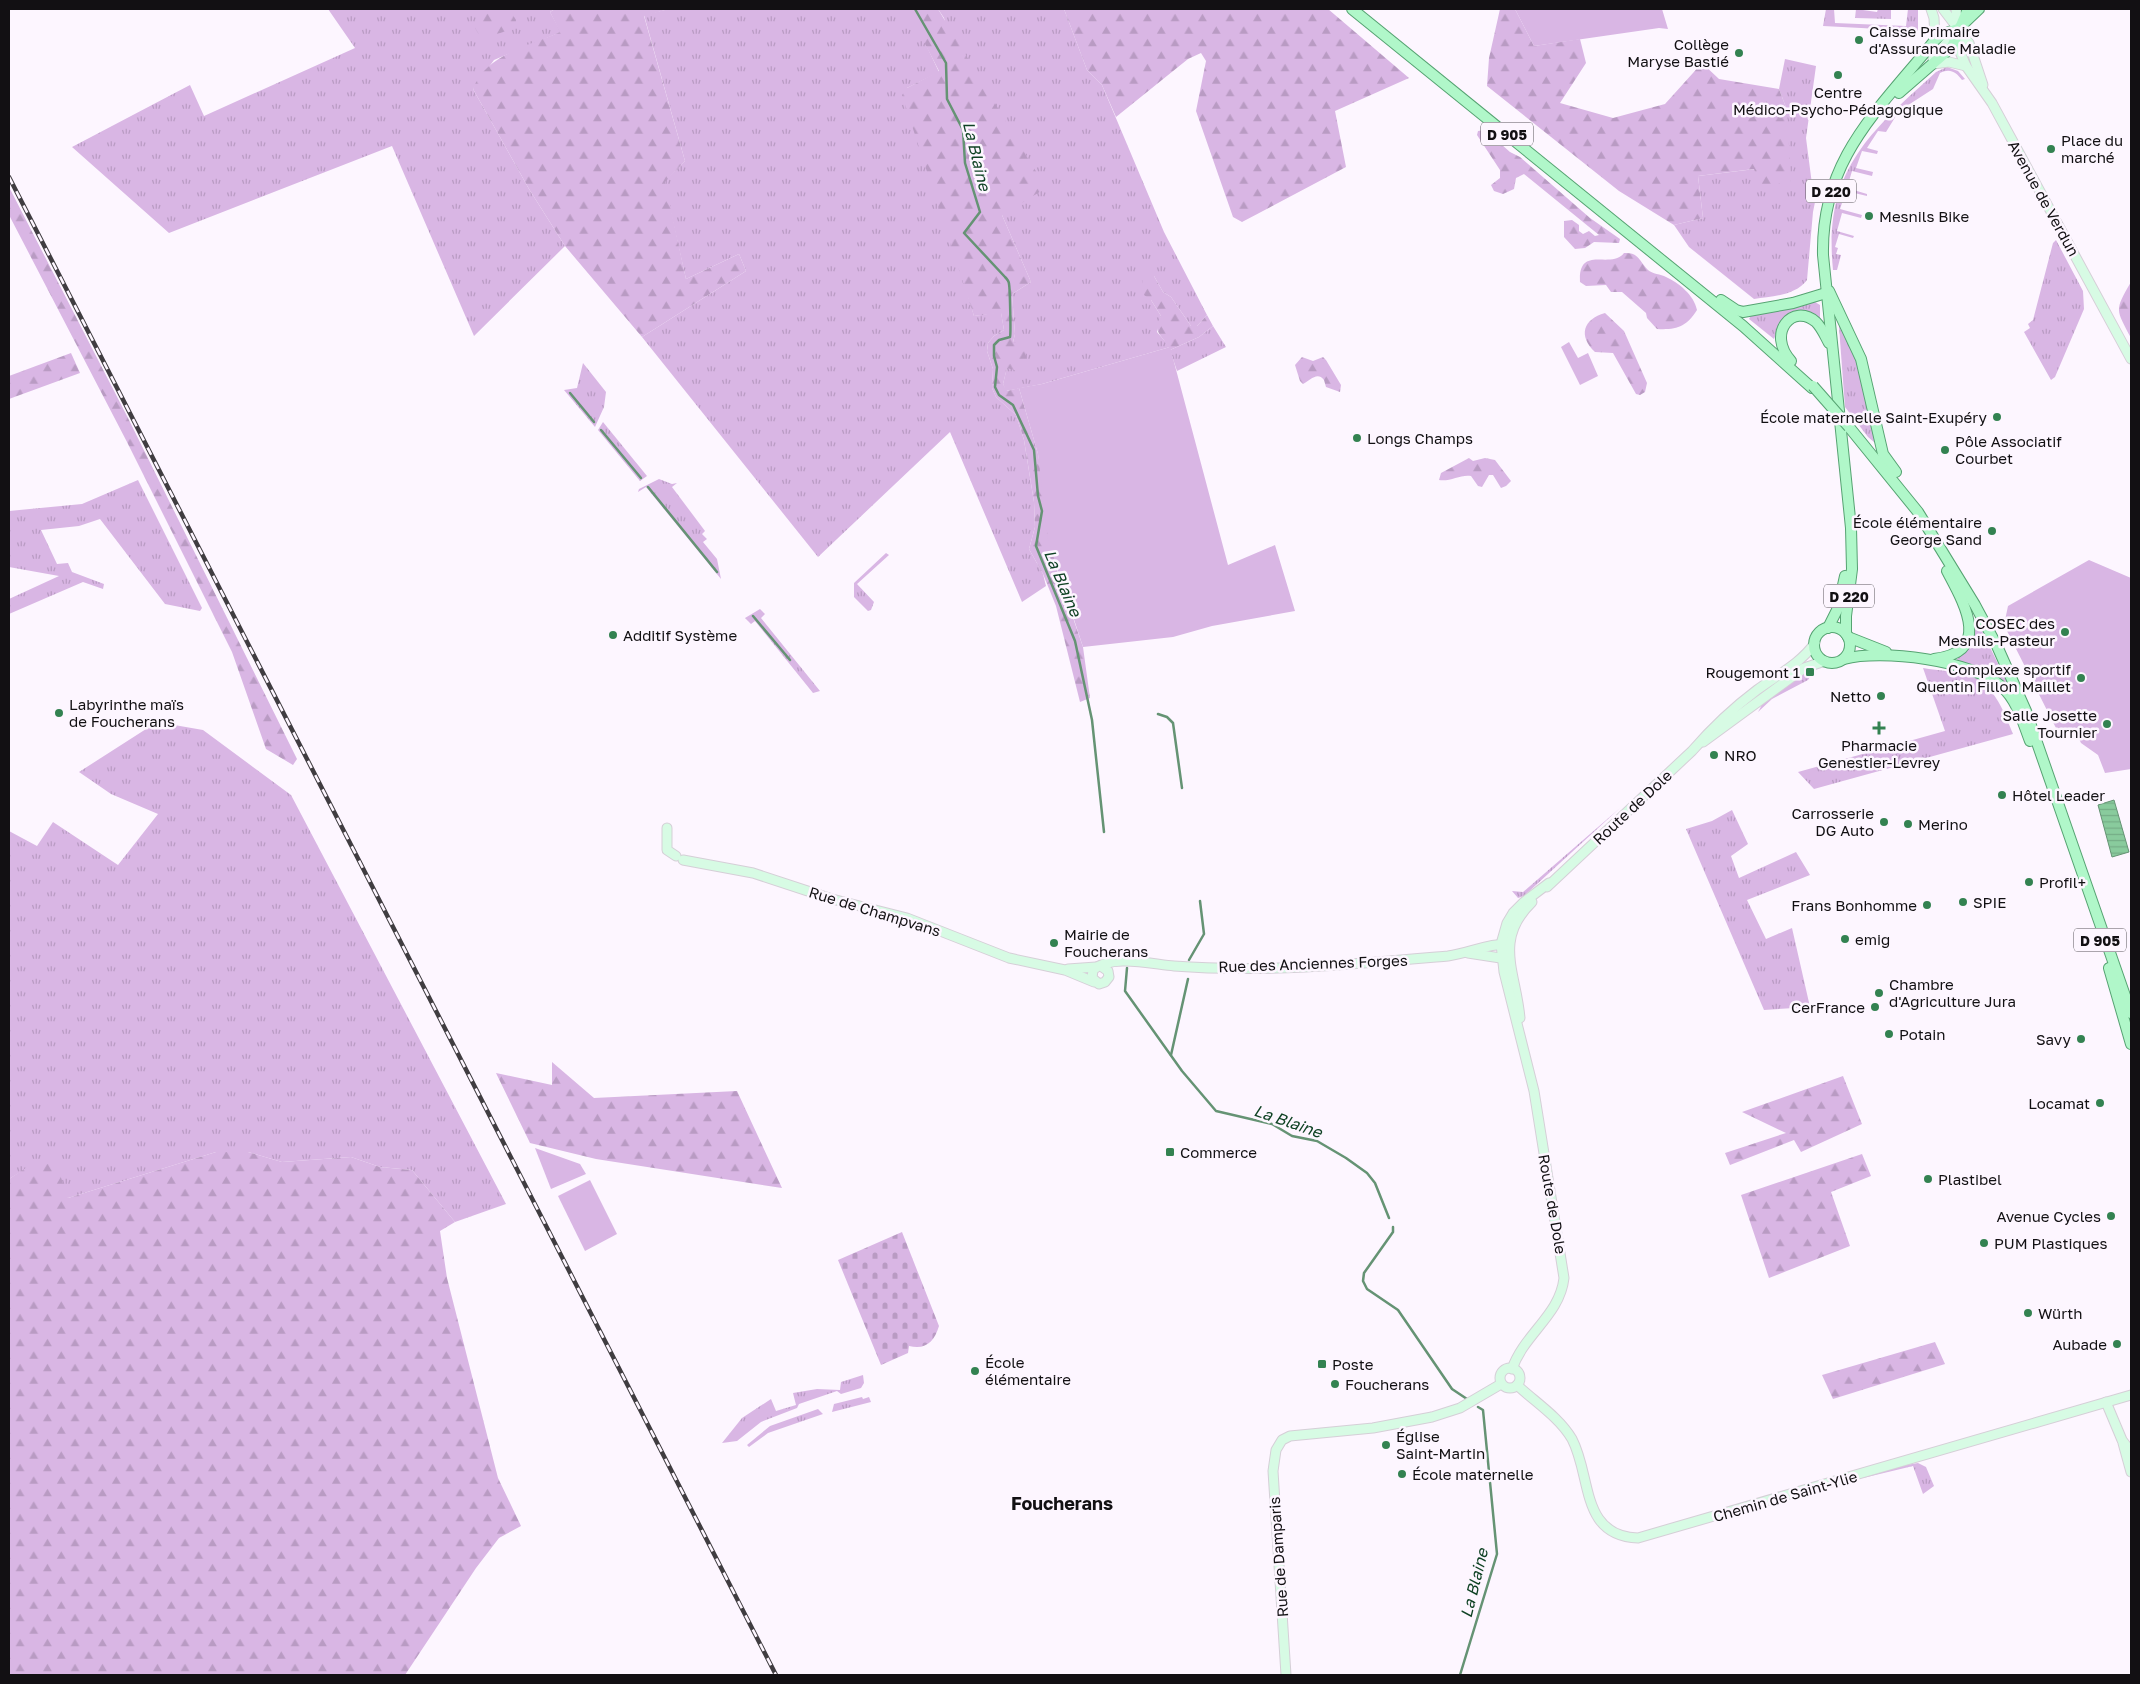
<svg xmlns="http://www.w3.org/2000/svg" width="2140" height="1684" font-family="'Golos Text',sans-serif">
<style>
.grass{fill:url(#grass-tufts)}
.forest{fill:url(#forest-firs)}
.cemetery{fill:url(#cemetery-stones)}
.garden{fill:#d9b6e4}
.water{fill:url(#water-rules);stroke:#659374}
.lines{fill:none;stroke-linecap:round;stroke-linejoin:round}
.stream{stroke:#659374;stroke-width:2.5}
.secondary-casing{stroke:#d5cfd7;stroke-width:11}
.primary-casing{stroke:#56a372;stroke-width:12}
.secondary{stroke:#d7fbe4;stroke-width:9}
.primary{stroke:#b0f7c9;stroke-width:10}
.rail-casing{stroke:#403d41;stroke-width:4.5}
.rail{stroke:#fdf6ff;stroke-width:2.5;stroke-dasharray:8;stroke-linecap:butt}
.primary-bridge-casing{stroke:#56a372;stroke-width:12;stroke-linecap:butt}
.primary-bridge{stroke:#b0f7c9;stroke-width:10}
.poi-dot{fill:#338251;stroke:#fdf6ff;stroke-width:2}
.labels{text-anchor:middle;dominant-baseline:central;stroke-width:5;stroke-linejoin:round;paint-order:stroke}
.shield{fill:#fdf6ff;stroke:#58555a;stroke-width:1}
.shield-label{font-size:14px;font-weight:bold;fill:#121013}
.poi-label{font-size:15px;fill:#121013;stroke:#fdf6ff;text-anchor:start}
.street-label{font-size:15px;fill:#121013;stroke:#fdf6ff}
.water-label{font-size:16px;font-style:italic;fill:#0f4224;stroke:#fdf6ff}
.quarter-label{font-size:18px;font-weight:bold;fill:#121013;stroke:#fdf6ff}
</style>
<defs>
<pattern id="grass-tufts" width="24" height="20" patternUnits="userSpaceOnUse" patternTransform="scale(1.25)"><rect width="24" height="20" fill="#d9b6e4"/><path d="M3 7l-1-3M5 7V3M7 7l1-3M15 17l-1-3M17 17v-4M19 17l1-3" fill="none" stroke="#b99bc3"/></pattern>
<pattern id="forest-firs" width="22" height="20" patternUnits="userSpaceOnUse" patternTransform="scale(1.25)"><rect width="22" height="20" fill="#d9b6e4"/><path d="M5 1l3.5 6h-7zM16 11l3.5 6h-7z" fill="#b99bc3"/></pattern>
<pattern id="cemetery-stones" width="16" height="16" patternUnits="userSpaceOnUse" patternTransform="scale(1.25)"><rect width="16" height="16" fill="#d9b6e4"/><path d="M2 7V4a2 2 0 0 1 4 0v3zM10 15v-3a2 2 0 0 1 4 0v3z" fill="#b99bc3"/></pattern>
<pattern id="water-rules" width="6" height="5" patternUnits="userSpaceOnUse" patternTransform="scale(1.25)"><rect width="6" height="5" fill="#89cb9d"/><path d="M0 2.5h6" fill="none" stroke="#75ad86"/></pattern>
</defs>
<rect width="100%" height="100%" fill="#fdf6ff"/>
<g class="grass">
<polygon points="328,9 555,9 550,12 561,32 494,60 473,89 529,189 565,246 474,336 392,146 169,233 72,147 190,85 204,116 355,48"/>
<polygon points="669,9 907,9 910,11 939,72 907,88 974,316 1001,312 1004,330 994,336 988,343 987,351 993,369 992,388 996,397 1016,415 1024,440 1034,502 1035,527 1029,549 1043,574 1046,586 1022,602 950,432 818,557 642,337 746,271 739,254 686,279 664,182 685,161 644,15"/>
<polygon points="938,9 1064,9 1087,70 1102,85 1164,232 1207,315 1197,326 1191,326 1171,297 1163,292 1154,276 1151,300 1161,316 1157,332 1170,347 1042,384 1006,391 1003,384 1015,334 1012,294 1031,282 1002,215 944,18"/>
<polygon points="1826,9 1834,9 1835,23 1906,26 1908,9 1918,9 1918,31 1823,26"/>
<polygon points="1856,9 1877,12 1878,9 1891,9 1891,19 1855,18"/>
<path d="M1785,59L1816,66L1806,138L1813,192H1817L1813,212L1807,280C1795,296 1772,296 1754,299L1689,247L1674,225L1703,218L1698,176L1755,169L1787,110L1779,89Z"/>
<path d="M1947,67L1958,71L1965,79L1962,80C1956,72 1950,68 1940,73L1933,89L1899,111L1886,132L1878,131L1867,148L1878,151L1877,154L1862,151L1856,168L1873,172L1872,176L1852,171L1847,188L1867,194V196L1846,191L1840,209L1862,215L1861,218L1842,213L1837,231L1854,236L1853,238L1839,234L1835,247L1838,248L1836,254L1841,255L1837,270H1833C1823,171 1869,133 1936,72Z"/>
<polygon points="2056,240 2083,291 2084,309 2055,377 2051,380 2024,332 2030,328 2028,324 2033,320 2053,243"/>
<polygon points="1815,302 1820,305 1820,321 1811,315 1779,326 1774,339 1749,319 1751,315"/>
<polygon points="1841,323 1855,354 1875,443 1868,437 1845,407 1839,327"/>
<polygon points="1213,326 1226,347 1177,371 1170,350 1199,337"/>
<polygon points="583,363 606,392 604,407 595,427 564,390 577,388"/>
<polygon points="603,422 647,476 640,481 598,430"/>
<polygon points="659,479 672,484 677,483 672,487 705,531 702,534 707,539 703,542 717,559 721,579 646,487 638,492 639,489"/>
<polygon points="138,480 202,608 200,611 165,604 100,519 79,526 41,530 57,564 68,563 72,572 104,584 103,589 83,582 9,614 9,599 59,576 9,567 9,511 82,504"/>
<polygon points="886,553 889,555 857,584 874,602 871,610 868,611 854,597 854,583"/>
<polygon points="760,609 765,614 761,618 820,691 813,693 755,621 751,624 745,618"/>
<polygon points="1978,623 2007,682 2006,683 1981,667 1957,661 1957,659 1968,648"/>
<path d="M1923,668C1938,671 1960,671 1974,677C1995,687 2005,714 2013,734L1814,789L1798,772L1945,731Z"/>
<polygon points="1809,669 1811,675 1808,680 1772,699 1758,712 1763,703"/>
<polygon points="157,722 203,730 291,795 506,1204 455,1222 412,1170 380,1167 351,1157 282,1162 248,1152 216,1152 68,1198 29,1167 9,1179 9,831 37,846 53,822 118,865 158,814 111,794 79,772"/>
<polygon points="1620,808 1524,896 1518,898 1512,891 1523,892"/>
<polygon points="1732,810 1748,844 1731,856 1739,878 1796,852 1810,875 1747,900 1766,939 1792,928 1810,1007 1764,1010 1686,829 1712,821"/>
<polygon points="863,1375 864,1383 861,1388 841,1394 837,1391 799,1404 797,1408 761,1422 737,1441 722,1443 742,1418 771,1399 776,1411 796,1405 793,1393 817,1389 840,1390 841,1382"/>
<polygon points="862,1397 863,1399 869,1397 871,1402 832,1412 834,1404"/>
<polygon points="818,1409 823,1414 768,1433 749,1447 747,1445 770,1426"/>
<polygon points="1918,1463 1926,1467 1934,1486 1923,1494 1913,1466 1863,1478 1888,1468"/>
</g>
<g class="forest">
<path d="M555,9H669L644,16L685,161L665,182L686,279L739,254L746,271L642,337L565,246L529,189L473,89C486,54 529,46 560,32L550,12Z"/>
<polygon points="907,9 938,9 1046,188 1002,215 1031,282 1012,294 1015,334 1013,342 1022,344 1026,352 1026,364 1018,371 1007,368 1003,384 1007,391 1019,388 1038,454 1058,574 1083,647 1090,698 1080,702 1056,606 1043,574 1029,549 1035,527 1034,502 1024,440 1016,415 996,397 992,388 993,369 987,351 988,343 994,336 1004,330 1001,313 974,316 902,95 907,88 939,71"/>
<polygon points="1064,9 1328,9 1409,78 1335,111 1346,167 1242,222 1233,217 1196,111 1206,61 1201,53 1188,59 1116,117 1102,85 1087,70"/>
<polygon points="1500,9 1515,9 1534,46 1580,39 1586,63 1560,103 1613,118 1665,104 1702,63 1719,79 1779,89 1787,110 1791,181 1761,188 1754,169 1698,176 1703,218 1674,225 1619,191 1487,86 1489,58"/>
<polygon points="503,10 511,12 516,20 515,28 485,38 479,35 475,28 479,13"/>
<polygon points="1485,130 1510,152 1520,157 1590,218 1620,239 1619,243 1594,242 1585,248 1575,249 1564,237 1564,221 1572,220 1579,225 1579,231 1583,234 1589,231 1595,236 1599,235 1524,174 1516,178 1514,189 1503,194 1494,191 1491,185 1500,178 1500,170 1477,135 1478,131"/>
<polygon points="9,187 128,418 297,759 293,765 266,749 232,652 127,442 9,215"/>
<path d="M1624,253C1639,252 1639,261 1648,270C1652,274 1661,274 1666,277C1679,283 1694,295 1697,310C1686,327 1677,330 1657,329L1647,318L1646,313L1622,292H1611L1606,285L1586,286L1580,282C1578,244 1611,270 1624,253Z"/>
<path d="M1148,272L1154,276L1163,292L1171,297L1191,326H1197L1207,315L1213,326L1199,337L1170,350C1165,337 1150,332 1161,316L1151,300L1144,295L1142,279Z"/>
<path d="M2131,282V338C2116,309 2114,311 2131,282Z"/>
<path d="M1605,313L1624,331L1647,383L1645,392L1640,395L1636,394L1613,353L1595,352C1578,336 1583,319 1605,313Z"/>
<polygon points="71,353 80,373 9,399 9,376"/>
<path d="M1302,357L1313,361L1323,357L1326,360L1341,385L1340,392L1326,387L1324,380C1317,371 1310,381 1303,384L1300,381L1295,365Z"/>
<path d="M1469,458L1473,461L1485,458L1495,460L1511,481L1506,486L1501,488L1493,475H1489L1482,487L1478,486L1471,476C1461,474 1450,482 1439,480L1441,473Z"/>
<polygon points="552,1062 594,1098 737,1091 782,1188 596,1159 530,1143 496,1073 552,1085"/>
<polygon points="1843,1076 1862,1124 1801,1152 1794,1140 1730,1165 1725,1153 1786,1133 1742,1112"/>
<polygon points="216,1152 248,1152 282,1162 351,1157 380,1167 412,1170 455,1222 440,1231 447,1278 498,1478 521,1526 499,1538 476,1568 405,1675 9,1675 9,1179 29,1166 56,1163 68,1198"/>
<polygon points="1862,1154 1871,1176 1831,1192 1850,1246 1769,1278 1741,1195"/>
<polygon points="1935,1342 1945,1364 1833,1399 1822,1375"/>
</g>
<path class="cemetery" d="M902,1232L939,1326C934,1342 926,1350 909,1346L908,1353L881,1365L838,1260Z"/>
<g class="garden">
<polygon points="1515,9 1662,9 1668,29 1659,28 1534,46"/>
<polygon points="1569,342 1578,358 1588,353 1598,376 1580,385 1561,347"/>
<polygon points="1170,347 1228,565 1275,545 1295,611 1212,626 1173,637 1083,647 1048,540 1038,454 1019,388 1042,384"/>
<polygon points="2089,560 2131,578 2131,769 2105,773 2098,755 2081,743 2075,730 2061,738 2004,625 2008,606"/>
<polygon points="535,1148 580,1164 586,1174 551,1189"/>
<polygon points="590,1180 617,1234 585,1251 558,1196"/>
</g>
<polygon class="water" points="2114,800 2129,852 2112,857 2098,805"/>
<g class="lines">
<g class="stream">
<path d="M915,9L946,63L947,99L963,130L965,163L980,212L964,233L1005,277C1007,279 1009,281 1009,284C1010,289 1011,334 1010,337L999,340L994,345V356L997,367L995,387L999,395L1013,405L1034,450L1038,496L1042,511L1036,546L1075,641L1092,720L1104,832"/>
<polyline points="570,393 594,422"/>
<polyline points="601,430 641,478"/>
<polyline points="648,487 717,572"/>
<polyline points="753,616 790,660"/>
<polyline points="1158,714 1167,717 1173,723 1182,788"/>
<polyline points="1189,960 1204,934 1200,901"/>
<polyline points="1127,968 1125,991 1182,1071 1216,1111 1272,1124 1292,1136 1317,1141 1346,1158 1367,1173 1375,1183 1389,1218"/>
<polyline points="1171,1055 1188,979"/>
<polyline points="1393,1227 1393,1232 1364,1273 1363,1281 1367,1289 1398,1310 1452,1389 1467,1399"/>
<polyline points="1460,1675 1497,1554 1483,1410 1478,1407"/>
</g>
<defs>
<g id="secondary">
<polyline points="1931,9 1934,18 1935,40"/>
<polyline points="1943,9 1969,43 1983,85"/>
<polyline points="1956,9 1960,52 1966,66 1992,103 2131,359"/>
<polyline points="1933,59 1958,29"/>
<polyline points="1933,64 1949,62 1966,66"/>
<polyline points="1703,742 1804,668 1825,661"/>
<polyline points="667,828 667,850 676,856"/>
<polyline points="683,860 753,873 832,899 907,918 1009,958 1065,970 1094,982"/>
<path d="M1547,887L1692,751C1712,728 1733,708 1757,690C1777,675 1800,664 1815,643"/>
<polyline points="1468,953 1507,959"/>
<path d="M1101,966L1108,971L1109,977L1105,982L1099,984L1092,978L1093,970C1111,954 1151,964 1174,966C1265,973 1358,964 1448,956C1469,953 1486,944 1507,944"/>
<polyline points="1068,969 1096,967"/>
<path d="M1520,1018C1516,972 1493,940 1532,902"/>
<circle cx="1510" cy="1378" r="10"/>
<path d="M1512,1369C1524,1334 1560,1315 1564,1278L1534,1091L1504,972L1501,944L1507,923L1513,913L1524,902L1549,883"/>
<path d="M1517,1385C1535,1402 1559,1417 1572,1439C1592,1477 1580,1536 1638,1538L2131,1395"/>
<polyline points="2106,1402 2122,1440 2131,1452"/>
<polyline points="2123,1443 2131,1472"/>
<polyline points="1286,1675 1273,1471 1276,1450 1282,1440 1290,1436 1373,1428 1432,1417 1460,1408 1501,1384"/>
</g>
<g id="primary">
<polyline points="1352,9 1743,326 1812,388"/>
<polyline points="1899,93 1952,47 1968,9"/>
<polyline points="1829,291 1861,359 1883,454 1896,472"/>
<polyline points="1721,300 1736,310 1743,312 1793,303 1826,293"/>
<path d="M1791,361C1766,333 1793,302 1816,322C1822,328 1825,336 1829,343"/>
<polyline points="1849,427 1918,512 1975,605 1997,646 2026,711 2131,1013"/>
<circle cx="1832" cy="645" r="18"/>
<polyline points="1828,628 1838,608 1845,576"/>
<path d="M1846,634V616L1852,569L1851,528L1823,255C1821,158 1879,110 1935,40L1941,35L1958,29L1979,9"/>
<polyline points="1848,637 1886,652"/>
<path d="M1844,659C1881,649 1973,660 2002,687C2017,700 2023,723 2030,741"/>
<path d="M1934,659C1993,652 1964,603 1947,571"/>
<polyline points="2109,968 2131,1044"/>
</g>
</defs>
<use href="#secondary" class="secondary-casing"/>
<use href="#primary" class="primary-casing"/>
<use href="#secondary" class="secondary"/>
<use href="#primary" class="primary"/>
<defs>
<polyline id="rail" points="9,177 776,1675"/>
</defs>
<use href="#rail" class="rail-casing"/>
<use href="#rail" class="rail"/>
<defs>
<polyline id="primary-bridge" points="1813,386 1849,427"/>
</defs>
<use href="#primary-bridge" class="primary-bridge-casing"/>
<use href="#primary-bridge" class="primary-bridge"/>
</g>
<g class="poi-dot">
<circle cx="1859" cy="40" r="5"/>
<circle cx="1739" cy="53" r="5"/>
<circle cx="1838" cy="75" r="5"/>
<circle cx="2051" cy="149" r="5"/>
<circle cx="1869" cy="216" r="5"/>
<circle cx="1997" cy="417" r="5"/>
<circle cx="1357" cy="438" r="5"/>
<circle cx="1945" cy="450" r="5"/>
<circle cx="1992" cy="531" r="5"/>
<circle cx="2065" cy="632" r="5"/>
<circle cx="613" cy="635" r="5"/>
<rect x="1805" y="667" width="10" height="10" rx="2.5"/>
<circle cx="2081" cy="678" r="5"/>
<circle cx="1881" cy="696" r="5"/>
<circle cx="59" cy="713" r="5"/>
<circle cx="2107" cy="724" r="5"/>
<path d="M1876.5 720.5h5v5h5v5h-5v5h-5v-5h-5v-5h5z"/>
<circle cx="1714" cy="755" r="5"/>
<circle cx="2002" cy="795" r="5"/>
<circle cx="1884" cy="822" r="5"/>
<circle cx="1908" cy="824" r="5"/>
<circle cx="2029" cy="882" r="5"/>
<circle cx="1963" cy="902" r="5"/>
<circle cx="1927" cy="905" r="5"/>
<circle cx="1845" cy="939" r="5"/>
<circle cx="1054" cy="943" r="5"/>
<circle cx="1879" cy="993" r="5"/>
<circle cx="1875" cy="1007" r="5"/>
<circle cx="1889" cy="1034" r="5"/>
<circle cx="2081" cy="1039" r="5"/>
<circle cx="2100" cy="1103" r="5"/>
<rect x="1165" y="1147" width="10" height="10" rx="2.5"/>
<circle cx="1928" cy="1179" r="5"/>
<circle cx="2111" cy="1216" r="5"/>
<circle cx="1984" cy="1243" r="5"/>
<circle cx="2028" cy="1313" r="5"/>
<circle cx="2117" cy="1344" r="5"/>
<rect x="1317" y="1359" width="10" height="10" rx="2.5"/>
<circle cx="975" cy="1371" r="5"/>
<circle cx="1335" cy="1384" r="5"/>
<circle cx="1386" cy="1445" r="5"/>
<circle cx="1402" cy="1474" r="5"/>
</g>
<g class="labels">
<g class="shield">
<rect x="1481" y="122.5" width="52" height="23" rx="4"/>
<rect x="1806" y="179.5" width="50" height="23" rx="4"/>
<rect x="1824" y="584.5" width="50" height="23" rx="4"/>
<rect x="2074" y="928.5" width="52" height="23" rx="4"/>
</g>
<g class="shield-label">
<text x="1507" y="134">D 905</text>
<text x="1831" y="191">D 220</text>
<text x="1849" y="596">D 220</text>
<text x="2100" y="940">D 905</text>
</g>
<g class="poi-label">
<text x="1869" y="31">Caisse Primaire<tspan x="1869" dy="17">d'Assurance Maladie</tspan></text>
<text x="1729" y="44" text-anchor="end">Collège<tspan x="1729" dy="17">Maryse Bastié</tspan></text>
<text x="1838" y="92" text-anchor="middle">Centre<tspan x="1838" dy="17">Médico-Psycho-Pédagogique</tspan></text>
<text x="2061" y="140">Place du<tspan x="2061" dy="17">marché</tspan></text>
<text x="1879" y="216">Mesnils Bike</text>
<text x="1987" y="417" text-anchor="end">École maternelle Saint-Exupéry</text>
<text x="1367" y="438">Longs Champs</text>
<text x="1955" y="441">Pôle Associatif<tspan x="1955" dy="17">Courbet</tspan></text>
<text x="1982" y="522" text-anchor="end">École élémentaire<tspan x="1982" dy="17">George Sand</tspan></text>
<text x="2055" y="623" text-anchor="end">COSEC des<tspan x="2055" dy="17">Mesnils-Pasteur</tspan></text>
<text x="623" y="635">Additif Système</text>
<text x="2071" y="669" text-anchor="end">Complexe sportif<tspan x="2071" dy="17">Quentin Fillon Maillet</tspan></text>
<text x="1800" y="672" text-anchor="end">Rougemont 1</text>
<text x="1871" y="696" text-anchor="end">Netto</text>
<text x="69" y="704">Labyrinthe maïs<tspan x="69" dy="17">de Foucherans</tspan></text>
<text x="2097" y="715" text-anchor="end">Salle Josette<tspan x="2097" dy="17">Tournier</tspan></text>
<text x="1879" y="745" text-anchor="middle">Pharmacie<tspan x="1879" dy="17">Genestier-Levrey</tspan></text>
<text x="1724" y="755">NRO</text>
<text x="2012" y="795">Hôtel Leader</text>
<text x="1874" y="813" text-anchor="end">Carrosserie<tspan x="1874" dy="17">DG Auto</tspan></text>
<text x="1918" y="824">Merino</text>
<text x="2039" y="882">Profil+</text>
<text x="1973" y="902">SPIE</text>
<text x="1917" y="905" text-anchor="end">Frans Bonhomme</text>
<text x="1064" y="934">Mairie de<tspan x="1064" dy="17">Foucherans</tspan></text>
<text x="1855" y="939">emig</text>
<text x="1889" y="984">Chambre<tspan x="1889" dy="17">d'Agriculture Jura</tspan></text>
<text x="1865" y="1007" text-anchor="end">CerFrance</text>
<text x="1899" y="1034">Potain</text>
<text x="2071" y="1039" text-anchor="end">Savy</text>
<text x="2090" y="1103" text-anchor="end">Locamat</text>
<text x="1180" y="1152">Commerce</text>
<text x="1938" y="1179">Plastibel</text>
<text x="2101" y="1216" text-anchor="end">Avenue Cycles</text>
<text x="1994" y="1243">PUM Plastiques</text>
<text x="2038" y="1313">Würth</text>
<text x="2107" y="1344" text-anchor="end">Aubade</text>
<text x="985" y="1362">École<tspan x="985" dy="17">élémentaire</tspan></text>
<text x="1332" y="1364">Poste</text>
<text x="1345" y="1384">Foucherans</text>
<text x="1396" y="1436">Église<tspan x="1396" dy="17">Saint-Martin</tspan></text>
<text x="1412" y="1474">École maternelle</text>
</g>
<g class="street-label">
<text transform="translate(2044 198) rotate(61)">Avenue de Verdun</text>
<text transform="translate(1632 807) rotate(-43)">Route de Dole</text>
<text transform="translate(875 911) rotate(17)">Rue de Champvans</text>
<text transform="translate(1313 963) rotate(-2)">Rue des Anciennes Forges</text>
<text transform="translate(1553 1204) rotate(80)">Route de Dole</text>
<text transform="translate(1785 1496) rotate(-16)">Chemin de Saint-Ylie</text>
<text transform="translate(1278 1557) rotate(-94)">Rue de Damparis</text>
</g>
<g class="water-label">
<text transform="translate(977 156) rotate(76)">La Blaine</text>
<text transform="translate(1063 583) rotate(67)">La Blaine</text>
<text transform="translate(1288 1121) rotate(19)">La Blaine</text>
<text transform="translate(1474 1583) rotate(-76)">La Blaine</text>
</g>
<g class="quarter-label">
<text x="1062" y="1503">Foucherans</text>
</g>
</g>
<rect width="2140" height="1684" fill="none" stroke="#121013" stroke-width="20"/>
</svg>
